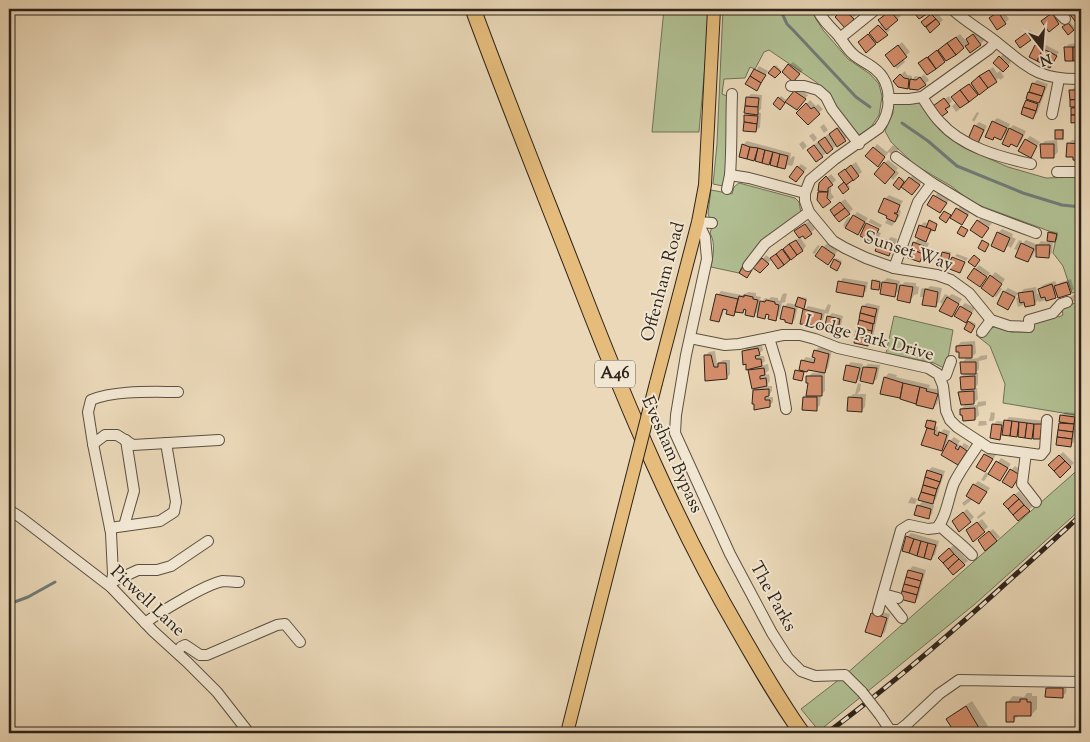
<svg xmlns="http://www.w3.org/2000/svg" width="1090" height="742" font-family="'Sorts Mill Goudy',serif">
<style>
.green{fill:#b1c093;stroke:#6f7256}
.shadow{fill:#0003}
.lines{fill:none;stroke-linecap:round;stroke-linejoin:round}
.stream{stroke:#707c7a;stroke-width:3}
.building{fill:#d58e6c;stroke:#2d231a}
.minor-casing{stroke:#5c5042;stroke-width:12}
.major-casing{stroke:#2d231a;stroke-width:14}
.highway-casing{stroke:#2d231a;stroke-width:17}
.minor{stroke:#f1e6d1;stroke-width:10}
.major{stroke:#e5bc7c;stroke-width:12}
.highway{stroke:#e5bc7c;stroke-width:15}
.rail-casing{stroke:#2d231a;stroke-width:5}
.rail{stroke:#f1e6d1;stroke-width:3;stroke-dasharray:9;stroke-linecap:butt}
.minor-bridge-casing{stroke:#5c5042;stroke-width:12;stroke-linecap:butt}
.major-bridge-casing{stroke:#2d231a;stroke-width:14;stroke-linecap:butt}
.minor-bridge{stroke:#f1e6d1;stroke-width:10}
.major-bridge{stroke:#e5bc7c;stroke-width:12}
.labels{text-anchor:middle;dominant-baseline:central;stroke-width:4;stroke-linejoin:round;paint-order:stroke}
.shield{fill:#f1e6d1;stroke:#685e51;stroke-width:1}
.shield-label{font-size:16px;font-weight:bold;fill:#2d231a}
.street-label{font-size:18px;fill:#2d231a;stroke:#f1e6d1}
</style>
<rect width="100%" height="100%" fill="#ead8b8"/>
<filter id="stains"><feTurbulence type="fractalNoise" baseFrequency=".004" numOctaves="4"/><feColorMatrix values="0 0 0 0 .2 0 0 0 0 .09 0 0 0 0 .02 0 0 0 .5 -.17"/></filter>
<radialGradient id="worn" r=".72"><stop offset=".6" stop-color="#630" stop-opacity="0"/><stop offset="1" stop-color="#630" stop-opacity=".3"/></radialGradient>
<g class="green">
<polygon points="664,9 710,9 699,132 652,132"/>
<polygon points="723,9 812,9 816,19 823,30 848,59 870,74 879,84 882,97 879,115 871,127 858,136 835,106 831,95 816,82 769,50 764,52 755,69 750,67 745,78 724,79 722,94 727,96 728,99 726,171 723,186 713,184 717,144"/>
<polygon points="893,98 917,98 949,137 965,148 1008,167 1046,178 1081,177 1081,416 1003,403 1005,384 990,346 976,335 985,335 991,328 995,327 1011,332 1032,332 1033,323 1057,316 1059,317 1063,315 1062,309 1081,300 1076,292 1072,293 1063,266 1053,253 1057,234 973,203 951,186 915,165 891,142 885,131 893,113"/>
<path d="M739,183L795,198L799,202L801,213C778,231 750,246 739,273L711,267C713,256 716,244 710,233L712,227L708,213L711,190L732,194L734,187Z"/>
<polygon points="894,316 953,330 947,364 944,368 934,363 886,353"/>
<polygon points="1081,467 1081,509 975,604 819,731 801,709 845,675"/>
</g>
<g class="shadow">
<polygon points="844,9 852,9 857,14 845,26 836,17"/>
<polygon points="893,9 895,9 901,16 888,27 890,30 866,51 863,39 882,23 883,17"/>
<polygon points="913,9 932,9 919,18"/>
<polygon points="1002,9 1009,19 1005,23 990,18"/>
<polygon points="1074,9 1081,9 1081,19 1077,22 1070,13"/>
<polygon points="1056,10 1062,19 1049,30 1043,21"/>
<polygon points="936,11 943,20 930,31 923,22"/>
<polygon points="1070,22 1075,28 1079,25 1081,33 1079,35 1074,28 1068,33 1065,26"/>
<polygon points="1030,30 1034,35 1020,46 1016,41"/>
<polygon points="977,31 984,40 981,44 971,51 966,45 927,73 924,60 960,34 966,41"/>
<polygon points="902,42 910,52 903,58 905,62 897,69 887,55"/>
<polygon points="1040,42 1059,52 1050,66 1036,46"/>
<polygon points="1081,43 1081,59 1066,60 1065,48 1069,44"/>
<polygon points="1003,54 1012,61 1003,70 995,63"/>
<polygon points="793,62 803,70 797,77 789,65"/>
<polygon points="776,65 781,70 775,77 768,71 757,89 747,84 759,66 770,72"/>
<polygon points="993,67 997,73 1000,71 1004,77 1000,80 999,78 959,107 960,109 956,112 952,106 941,115 939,103 949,96 952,101 949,105 951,107 957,102 957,93"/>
<polygon points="905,71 907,75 912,76 912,80 915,76 921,77 924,74 929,80 925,84 911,83 907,87 898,77"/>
<polygon points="1037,80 1048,84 1037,113 1033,117 1022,114 1033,84"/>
<polygon points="1075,87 1081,87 1081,121 1073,122 1071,91"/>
<polygon points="799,88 808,95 800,105 795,92"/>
<polygon points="751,94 762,95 761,109 758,112 761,113 760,127 756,131 745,116 748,113 747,98"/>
<polygon points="781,96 786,100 780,108 775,104"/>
<polygon points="810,100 816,106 818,104 823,109 808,123 798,113"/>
<polygon points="977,112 979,113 974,122 972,120"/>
<polygon points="997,118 1010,124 1006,133 1013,125 1026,131 1021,142 1017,146 1008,131 1001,139 995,136 993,139 993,122"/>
<polygon points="979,122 987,126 981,138 977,142 975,126"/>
<polygon points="824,124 828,130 824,133 820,127"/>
<polygon points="841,125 849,136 822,156 812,146"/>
<polygon points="1057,129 1064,129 1064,136 1063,138 1056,130"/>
<polygon points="813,133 817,138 814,142 809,136"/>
<polygon points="1030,136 1040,142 1030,156 1026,140"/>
<polygon points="1057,140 1058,152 1054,156 1041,145 1045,141"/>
<polygon points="1072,140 1081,140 1081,159 1074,159 1075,156 1068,144"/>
<polygon points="747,141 791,153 790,159 793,156 795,157 793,164 792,166 788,165 785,168 740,156 743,145"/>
<polygon points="803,141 807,146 803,150 799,144"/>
<polygon points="877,144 887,152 893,145 899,149 893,156 889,152 881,161 874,148"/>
<polygon points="888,160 898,168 896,170 899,173 893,180 890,177 885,163"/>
<polygon points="856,162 862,172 847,183 850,187 844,192 846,182 844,170"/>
<polygon points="801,164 807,168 800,177 798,167"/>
<polygon points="831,174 836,180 832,184 831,188 831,193 834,197 824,206 819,193 820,184"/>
<polygon points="914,174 923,181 912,194 901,185 894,185 901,177 907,182"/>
<polygon points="938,192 950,199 940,212 929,205"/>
<polygon points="889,195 903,201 898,209 901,211 899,217 892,226 885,223 888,218 885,199"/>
<polygon points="845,199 853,209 849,213 835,206"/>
<polygon points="961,205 971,211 962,224 952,217"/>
<polygon points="857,212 868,218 863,226 867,224 879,230 878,232 881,233 876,243 861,235 866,226 858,233 843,226 847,218 849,217 852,218"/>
<polygon points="981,217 992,223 982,236 978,221"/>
<polygon points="871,219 882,225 880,228 868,222"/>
<polygon points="809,221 815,229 805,237 800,228"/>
<polygon points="924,222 929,224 930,222 937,225 924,242 929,243 924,257 920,261 914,243 919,238 920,226"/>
<polygon points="1002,229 1013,234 1012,237 1016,239 1011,248 1008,246 1004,250 998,233"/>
<polygon points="1051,231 1058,232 1057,240 1053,241 1052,253 1048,256 1037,256 1038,245 1041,241 1048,242"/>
<polygon points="800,237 806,246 803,250 778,267 772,259 760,272 763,259 766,255 771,259"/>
<polygon points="891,237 897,239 893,250 889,254 880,242 884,239 888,240"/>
<polygon points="1019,240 1022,241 1020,246 1026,240 1038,245 1032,257 1028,261 1021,246 1017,250 1014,249"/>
<polygon points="827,243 838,250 832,259 817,255"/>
<polygon points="818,245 820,246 815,254 812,253"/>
<polygon points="945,251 951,252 947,261 943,252"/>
<polygon points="957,254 968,258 966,261 955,256"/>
<polygon points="836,258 842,261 838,268 835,260"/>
<polygon points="979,265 990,273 983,282 975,269"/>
<polygon points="995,272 1005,279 1000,287 1002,289 996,297 983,288"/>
<polygon points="843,278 868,282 866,291 862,295 840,282"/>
<polygon points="887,278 900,281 899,287 905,282 916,283 916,286 919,287 918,294 914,295 910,301 900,290 894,295 883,284 878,289 874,281 875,279 881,281 880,285"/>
<polygon points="1071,279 1074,289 1070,293 1058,295 1055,297 1039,302 1038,300 1035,304 1026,304 1018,307 1016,298 1020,297 1020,293 1024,289 1036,287 1037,294 1041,293 1039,289 1043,285 1055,281 1057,285 1059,283"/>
<polygon points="930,286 942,288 939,302 935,306 925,295 923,297 920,297 921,289 923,288 928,288"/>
<polygon points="1008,288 1018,293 1008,309 1004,292"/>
<polygon points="721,291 742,295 749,292 756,293 756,296 761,297 759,304 765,298 769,299 771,297 778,298 778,300 780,301 782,295 784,293 787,294 785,302 782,303 779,316 775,320 768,313 764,317 760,310 754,315 746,309 742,312 737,311 734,314 728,309 725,308 722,316 718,320 718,295"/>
<polygon points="1078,292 1080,298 1073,302 1070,297"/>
<polygon points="945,294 949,296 952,294 962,299 951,316 946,300 942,304 940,302"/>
<polygon points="800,297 807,298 805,307 798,306 795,319 792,323 784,307 788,303 797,305"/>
<polygon points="867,303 880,306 872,341 868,345 855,342 863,306"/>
<polygon points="965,303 975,308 969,318 961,307"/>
<polygon points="828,304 831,305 829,312 828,314 825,313 822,323 818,327 804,310 808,306 825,310"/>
<polygon points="832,313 843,316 840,330 836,333 828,317"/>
<polygon points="971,321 976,324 972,330 969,322"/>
<polygon points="975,341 976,353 970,359 978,358 980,356 987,355 987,359 979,361 979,369 975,373 978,373 978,384 975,388 977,388 978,399 972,405 977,405 978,402 986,401 986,405 978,407 979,415 975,419 961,409 967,403 960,392 962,390 961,377 966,373 962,363 967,357 957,346 961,342"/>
<polygon points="762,345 763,350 759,354 760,356 764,356 765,361 760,366 768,364 769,370 764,375 769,374 770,381 766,386 772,386 772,391 767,397 773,397 773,402 769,406 754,390 757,387 753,388 744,351 748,347"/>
<polygon points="819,347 832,350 828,368 823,373 825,373 825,391 821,395 820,405 816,409 804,397 808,394 809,382 808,377 812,373 823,372 809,369 805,370 801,380 797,371 800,370 802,361 806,357 816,359 815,351"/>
<polygon points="715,351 717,364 723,360 730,360 730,374 727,378 707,379 705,356 709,352"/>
<polygon points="851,362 863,364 861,371 868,364 880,365 877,379 873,382 863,375 856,382 847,366"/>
<polygon points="889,373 897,375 896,377 930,385 929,388 941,390 937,404 933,408 882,393 885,377"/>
<polygon points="858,383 861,384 860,391 857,394 866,394 865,407 861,411 849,398 853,394 855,394"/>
<polygon points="991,412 995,413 994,420 992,421 987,421 989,421"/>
<polygon points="1065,412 1078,413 1074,442 1070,446 1057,444 1061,416"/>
<polygon points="1009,417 1045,421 1043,434 1039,438 1004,434 999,438 993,425 997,421 1005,422"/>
<polygon points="930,419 937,421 935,426 938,427 937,430 941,432 944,429 950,431 946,446 942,450 923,444"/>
<polygon points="979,421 986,421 987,425 978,426"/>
<polygon points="954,437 960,441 958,444 962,446 964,443 969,446 958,463 950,441"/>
<polygon points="989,451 996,455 985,471 985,455"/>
<polygon points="1063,452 1074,463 1060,476 1049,465"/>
<polygon points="1001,458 1011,464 1000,480 990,473"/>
<polygon points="1015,466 1023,471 1015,482 1011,470"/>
<polygon points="932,467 945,471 936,499 931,504 934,505 932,514 928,518 918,506 924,500 928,471"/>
<polygon points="986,472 989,474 984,481 981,480"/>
<polygon points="978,481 990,488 979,503 973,499 964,506 962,503 970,497 974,485"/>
<polygon points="1019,491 1032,507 1029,510 1008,500"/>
<polygon points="911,497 917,499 915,504 908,503"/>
<polygon points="967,509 974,517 970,521 958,517"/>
<polygon points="984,511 986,513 978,519 977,517"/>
<polygon points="982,519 988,527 973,540 970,529"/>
<polygon points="993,529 1000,537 996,540 984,536"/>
<polygon points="911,533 939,541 935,555 931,558 907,537"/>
<polygon points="954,545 968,561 964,564 943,554"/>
<polygon points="913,566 926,570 918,598 914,602 909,570"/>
<polygon points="876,610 890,614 885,632 881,635 872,614"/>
<polygon points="1051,684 1067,685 1066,693 1063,696 1047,688"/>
<polygon points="1027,693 1032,693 1032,696 1037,696 1037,709 1031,715 1019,715 1013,721 1007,703 1013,696 1024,697"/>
<polygon points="972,701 988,726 984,729 987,733 966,733 963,728 948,719 954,713"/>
</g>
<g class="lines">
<g class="stream">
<polyline points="780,9 787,24 793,30 856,97 870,107"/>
<polyline points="902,123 928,141 957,166 1023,193 1062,205 1081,207"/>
<polyline points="9,604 28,597 55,582"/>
<polyline points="9,720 17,733"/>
</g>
</g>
<g class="building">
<polygon points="843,9 854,19 845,28 835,17"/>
<polygon points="923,9 928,9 930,12 919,19 915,14"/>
<polygon points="1074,9 1081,16 1081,20 1077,24 1069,13"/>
<polygon points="890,11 898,20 886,30 878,20"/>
<polygon points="998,12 1006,24 997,30 989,18"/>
<polygon points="1052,13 1059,24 1049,32 1041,21"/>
<polygon points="931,14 936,19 925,27 921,22"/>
<polygon points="936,19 940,24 930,33 926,27"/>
<polygon points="1068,23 1074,30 1068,35 1062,27"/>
<polygon points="878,25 888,35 877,43 869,33"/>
<polygon points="1026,33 1031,40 1020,48 1015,41"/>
<polygon points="868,34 876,44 866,53 858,42"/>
<polygon points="973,34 981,45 970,53 965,46 969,44 966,39"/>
<polygon points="956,37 964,48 956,55 947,43"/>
<polygon points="947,43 956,55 946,61 938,50"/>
<polygon points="898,45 907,57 894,67 885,55"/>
<polygon points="1035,45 1043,49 1037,61 1029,57"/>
<polygon points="1064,47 1073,47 1073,61 1065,61"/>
<polygon points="1073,47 1080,47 1081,60 1073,61"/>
<polygon points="1043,49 1050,52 1044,65 1037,61"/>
<polygon points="937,50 945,62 936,69 928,57"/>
<polygon points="1050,52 1057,56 1050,68 1044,65"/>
<polygon points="999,56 1009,66 1003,72 993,63"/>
<polygon points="927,57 936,69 927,75 918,63"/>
<polygon points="788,64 800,74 793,82 782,72"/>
<polygon points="774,66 781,72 775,78 768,73"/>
<polygon points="754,69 766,75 761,83 750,76"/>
<polygon points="989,70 997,82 988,88 979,76"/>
<polygon points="900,74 904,78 909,79 908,89 898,87 893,81"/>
<polygon points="750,76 761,83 757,91 745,84"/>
<polygon points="979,76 988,88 979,95 971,83"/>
<polygon points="920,77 926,85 918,90 909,89 910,79 916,80"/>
<polygon points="1032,83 1045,87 1042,96 1029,92"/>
<polygon points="969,84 978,95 969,102 960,90"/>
<polygon points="960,90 969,102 960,108 951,97"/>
<polygon points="1069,90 1081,90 1081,99 1070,100"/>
<polygon points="794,91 806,99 797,110 785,102"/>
<polygon points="1028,92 1042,96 1039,103 1026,99"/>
<polygon points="746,97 759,98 758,107 745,106"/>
<polygon points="778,97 785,103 780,110 773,104"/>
<polygon points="944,98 950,106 945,109 948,112 941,117 933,106"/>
<polygon points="1081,99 1081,107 1070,107 1070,100"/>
<polygon points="1026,100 1038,104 1036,111 1023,107"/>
<polygon points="806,103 811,109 814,107 820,114 808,125 796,113"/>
<polygon points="745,106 758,107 758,115 744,113"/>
<polygon points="1023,107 1036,111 1033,119 1021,114"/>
<polygon points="1081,107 1081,115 1071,115 1071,108"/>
<polygon points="744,115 758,116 757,124 744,122"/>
<polygon points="1071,115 1081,115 1081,122 1071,123"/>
<polygon points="992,121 1007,128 1001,140 994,137 993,140 985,137"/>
<polygon points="744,122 757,124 756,132 743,131"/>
<polygon points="974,125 984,130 978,143 968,139"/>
<polygon points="837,128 846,141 837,147 829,134"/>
<polygon points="1009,128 1023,135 1017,147 1011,144 1009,147 1002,144"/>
<rect x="1055" y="130" width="8" height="9"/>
<polygon points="825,137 833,149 827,154 818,142"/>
<polygon points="1025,139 1037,146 1031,158 1018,151"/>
<polygon points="1067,143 1081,144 1081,161 1073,160 1073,157 1066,157"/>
<polygon points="742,144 750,147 747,159 739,157"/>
<polygon points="1040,144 1054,144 1054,158 1041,158"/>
<polygon points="814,145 823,157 816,162 807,150"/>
<polygon points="750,147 758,148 754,161 747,159"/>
<polygon points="873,147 885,157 878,167 865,156"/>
<polygon points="758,148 765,150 762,163 755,161"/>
<polygon points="765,150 773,152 769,165 762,163"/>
<polygon points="773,152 780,154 777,167 770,165"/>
<polygon points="780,154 788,156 785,169 777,167"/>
<polygon points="884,162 895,172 885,184 874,174"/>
<polygon points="851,165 859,176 853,181 845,170"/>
<polygon points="797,166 804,172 796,182 789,177"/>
<polygon points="845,169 853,180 846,185 838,174"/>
<polygon points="826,176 833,185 828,188 828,192 818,191 819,183"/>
<polygon points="899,177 904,182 899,190 893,185"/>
<polygon points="909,177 920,185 912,195 901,187"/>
<polygon points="844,182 849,189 843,194 838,187"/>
<polygon points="818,192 828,192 827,198 831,202 823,208 817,200"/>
<polygon points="933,195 947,203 940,213 927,205"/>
<polygon points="884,198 900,205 897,213 894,213 898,215 895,222 886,218 887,216 878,212"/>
<polygon points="840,202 845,208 834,216 830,210"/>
<polygon points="845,208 850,214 839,222 834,216"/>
<polygon points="956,208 968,215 962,225 950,218"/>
<polygon points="944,211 951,215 946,223 939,218"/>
<polygon points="853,215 865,222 858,235 845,228"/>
<polygon points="929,220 937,224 935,231 926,228"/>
<polygon points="977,220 989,228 982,238 970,230"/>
<polygon points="866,223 879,229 872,242 860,236"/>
<polygon points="805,224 812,234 805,239 803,236 799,238 794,231"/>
<polygon points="919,225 931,229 926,242 915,237"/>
<polygon points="961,226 968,230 964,237 957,233"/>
<polygon points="997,232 1010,238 1004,252 991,246"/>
<polygon points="1048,232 1057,234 1055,242 1047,241"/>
<polygon points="796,240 803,251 797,255 789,244"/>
<polygon points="886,240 894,243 889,256 875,251 879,242 884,244"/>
<polygon points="982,240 989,244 985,252 978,248"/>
<polygon points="913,242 926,247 923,254 911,249"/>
<polygon points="1021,243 1034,249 1028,262 1015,257"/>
<polygon points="789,244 797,255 791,260 783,249"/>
<polygon points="1036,245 1050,245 1049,258 1036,257"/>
<polygon points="822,246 835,255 828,265 815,256"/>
<polygon points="782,249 790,260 784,265 776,254"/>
<polygon points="911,249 923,254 920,262 908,258"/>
<polygon points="942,252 950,254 948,263 940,260"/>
<polygon points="776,254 784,265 778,269 770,258"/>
<polygon points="974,255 980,260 975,267 968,262"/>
<polygon points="952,257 965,262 960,273 947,268"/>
<polygon points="762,258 769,264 760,273 753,268"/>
<polygon points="834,259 841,263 837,271 830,267"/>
<polygon points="744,265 752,270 747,278 739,273"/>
<polygon points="974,268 987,277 980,287 967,278"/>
<polygon points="990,275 1002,284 993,297 981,288"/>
<polygon points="872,280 880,282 879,290 871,289"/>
<polygon points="838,281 865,286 863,297 836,292"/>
<polygon points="882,282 897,284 895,297 880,294"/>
<polygon points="1067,282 1071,294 1058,298 1054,286"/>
<polygon points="1052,284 1056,298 1046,301 1045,297 1041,298 1038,289"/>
<polygon points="900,285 913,287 910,303 897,300"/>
<polygon points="925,289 938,292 936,307 922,305"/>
<polygon points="1003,291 1015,297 1008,310 997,304"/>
<polygon points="1033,291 1035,305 1025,307 1024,302 1020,303 1018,293"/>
<polygon points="716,294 738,299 734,316 726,314 727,310 723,309 719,322 710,320"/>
<polygon points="744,295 753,297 753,299 758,300 754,317 745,315 746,310 744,309 743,313 735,312 739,296 744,297"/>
<polygon points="798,297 806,300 804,309 795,306"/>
<polygon points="947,297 959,304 952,317 939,311"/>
<polygon points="766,300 775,302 775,304 779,305 776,321 768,319 769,315 766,314 765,319 757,317 760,301 765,302"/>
<polygon points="783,306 795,309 792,324 785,322 785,320 780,319"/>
<polygon points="862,306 877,309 875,317 860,313"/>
<polygon points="960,306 972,313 966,323 954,316"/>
<polygon points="803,309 822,314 819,328 812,327 812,325 800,324"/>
<polygon points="860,313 875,317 874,324 859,320"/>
<polygon points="827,316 840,319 837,335 824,330"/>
<polygon points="859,320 873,324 872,331 857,328"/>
<polygon points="968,321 975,326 971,333 964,329"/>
<polygon points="857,328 872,331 870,339 855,335"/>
<polygon points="855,335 870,339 868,346 854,343"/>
<polygon points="972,345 972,358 959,358 959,352 956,352 956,346"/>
<polygon points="758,348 760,355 755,356 756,359 761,359 762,366 746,370 746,364 743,365 742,351"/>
<polygon points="814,350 829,354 825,373 808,370 807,372 799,370 801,360 814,363 815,358 812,357"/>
<polygon points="704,355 711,355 714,367 718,367 718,363 726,363 727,379 705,381"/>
<polygon points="960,362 976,362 976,374 961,374"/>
<polygon points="846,365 860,368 856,383 843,380"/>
<polygon points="863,367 877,368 873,384 860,381"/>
<polygon points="764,368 765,375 760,376 760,379 766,378 767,386 752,389 748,370"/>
<polygon points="795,370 804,372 802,381 793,379"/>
<polygon points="806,376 822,376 822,396 806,396 808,383 806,383"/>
<polygon points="975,376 975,389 961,390 960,377"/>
<polygon points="884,377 903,383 900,398 880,394"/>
<polygon points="903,383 920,387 916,404 900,399"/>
<polygon points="920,387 927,389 926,391 938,394 933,409 916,405"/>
<polygon points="769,389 769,396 765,397 765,400 770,400 770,407 754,410 754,404 752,404 753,390"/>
<polygon points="974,391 974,404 961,405 958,392"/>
<polygon points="803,397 817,397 817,411 802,410"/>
<polygon points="848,397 862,398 862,412 847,411"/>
<polygon points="975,408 975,420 963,421 962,415 960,415 960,409"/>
<polygon points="1060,415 1075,417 1074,424 1059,422"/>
<polygon points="927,420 936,422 934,430 925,427"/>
<polygon points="1004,420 1012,421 1010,436 1002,435"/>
<polygon points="1012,421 1019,422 1017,437 1010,436"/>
<polygon points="1019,422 1027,423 1025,438 1018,437"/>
<polygon points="1027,423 1034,424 1032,439 1025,438"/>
<polygon points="1059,423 1074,424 1073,432 1058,430"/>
<polygon points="992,424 1002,425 1000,440 990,438"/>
<polygon points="1034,424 1042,424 1040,439 1033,439"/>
<polygon points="927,428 935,430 934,434 938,436 939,432 947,435 942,451 921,445"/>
<polygon points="1058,430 1073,432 1072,439 1057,437"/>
<polygon points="1057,437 1072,439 1071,447 1056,445"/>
<polygon points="949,440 957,445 955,448 958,450 960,446 967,451 958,465 941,455"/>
<polygon points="984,454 993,459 985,472 976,467"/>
<polygon points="1059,455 1065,461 1054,471 1048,465"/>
<polygon points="996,461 1008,468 1000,481 988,474"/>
<polygon points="1065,461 1071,467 1060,478 1054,471"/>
<polygon points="1010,469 1020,475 1012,488 1002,482"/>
<polygon points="927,470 942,475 940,482 925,477"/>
<polygon points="925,477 940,482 937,489 923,485"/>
<polygon points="973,484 987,492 979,504 966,496"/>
<polygon points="923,485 937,489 935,496 921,492"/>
<polygon points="921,492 935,496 933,504 918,500"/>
<polygon points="1014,494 1019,499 1008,509 1003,504"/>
<polygon points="1019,499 1024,505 1013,515 1008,509"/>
<polygon points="917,505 931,509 929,519 914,515"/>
<polygon points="1024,505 1030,511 1018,521 1013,515"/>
<polygon points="963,512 971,522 959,532 952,521"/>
<polygon points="977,522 985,532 973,542 966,530"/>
<polygon points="989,531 997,541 985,551 978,540"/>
<polygon points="906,536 914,539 909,553 902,551"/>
<polygon points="914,539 921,541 917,556 909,553"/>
<polygon points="921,541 928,543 924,558 917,556"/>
<polygon points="928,543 936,545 931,560 924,558"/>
<polygon points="949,548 954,554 943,563 938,558"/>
<polygon points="954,554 959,559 948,569 943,563"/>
<polygon points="959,559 965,565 953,575 948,569"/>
<polygon points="908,570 923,574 921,581 906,577"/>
<polygon points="906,577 921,581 919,588 904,584"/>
<polygon points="904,584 919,588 917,595 902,591"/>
<polygon points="902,591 917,595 915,603 900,599"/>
<polygon points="871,613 887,618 881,637 865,632"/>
<polygon points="1046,688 1063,688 1063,698 1045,697"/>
<polygon points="1020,699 1027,699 1027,702 1031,702 1031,716 1014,716 1014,722 1006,722 1006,702 1020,702"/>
<polygon points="966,706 982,733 965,733 963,730 955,733 946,719"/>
</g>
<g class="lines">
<defs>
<g id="minor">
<path d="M817,9C822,19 828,25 836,33C842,39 846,48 853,54C859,60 868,63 875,69C893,83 892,111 879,128L835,159L810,180L805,193V201L809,212L833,241L845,248L866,258L894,268L937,275L951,280L969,293L991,320L1009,326L1029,327V320L1053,313L1061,304L1067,302"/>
<path d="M952,9C965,21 981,30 995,41C1028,67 1037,80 1081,79"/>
<polyline points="1065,19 1059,13 1065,9"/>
<polyline points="840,38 876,9"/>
<polyline points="791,86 804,86 818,90 826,97 832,109 859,144"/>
<path d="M922,97C927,105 933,115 940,122C962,147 999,157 1031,164"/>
<polyline points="888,99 909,99 922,97 989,49 996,42"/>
<polyline points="1052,114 1059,79"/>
<polyline points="896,157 932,183 980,212 1036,233"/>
<polyline points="1057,172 1081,172"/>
<path d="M730,175C732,148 731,121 732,94"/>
<polyline points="727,189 730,175 749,178 805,193"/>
<polyline points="698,222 705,237 707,259 686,355 676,415 675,433 730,554 772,633 788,658 801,671 815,676 845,675 862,692"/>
<polyline points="698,222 712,223"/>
<polyline points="748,266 765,244 809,212"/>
<polyline points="894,268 918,202 932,183"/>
<polyline points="982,332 991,320"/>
<polyline points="690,338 725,345 739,344 783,335 800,335 815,339 838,348 928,368 938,374 940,378 943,386 946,411 950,420 957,427 989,448 1041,455 1045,450 1047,420"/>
<polyline points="769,338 780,374 786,409"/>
<polyline points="940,378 946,375 951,361"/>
<polyline points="93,444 105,435 117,435 133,445 219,440"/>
<polyline points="1026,453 1022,484 1036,502"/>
<polyline points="9,510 20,517 111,587 153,631 187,662 217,692 249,733"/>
<path d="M939,525C950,536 962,544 972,555"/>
<polyline points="124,526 134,491 126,440"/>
<polyline points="110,528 160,521 174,512 176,502 166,443"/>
<polyline points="112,582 138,570 157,570 171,566 208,541"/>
<path d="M111,587L113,574L111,533L93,444L88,412L91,400C115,390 152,392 178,392"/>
<polyline points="883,594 902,618"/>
<polyline points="883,594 898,598"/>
<path d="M878,611L901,530L909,525L928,529L937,528C947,516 948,498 954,483C961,469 971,456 980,442"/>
<path d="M145,623C160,612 206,584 223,581C228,581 234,582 239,582"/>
<polyline points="177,652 181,647 185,645 200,655 207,655 277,625 285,624 300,642"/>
<polyline points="880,715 890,730 899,730 907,724 939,694 959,680 1081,682"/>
</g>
<g id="major">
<polyline points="656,383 698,222 705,185 714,9"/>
<polyline points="567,733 629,489"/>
</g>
<path id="highway" d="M473,9C508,104 546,198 583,293C628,409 676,523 739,631C759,666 779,701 802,733"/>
</defs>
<use href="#minor" class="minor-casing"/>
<use href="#major" class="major-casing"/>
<use href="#highway" class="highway-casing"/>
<use href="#minor" class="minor"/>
<use href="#major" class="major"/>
<use href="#highway" class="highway"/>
<defs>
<path id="rail" d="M827,733C916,667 999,590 1081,515"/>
</defs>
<use href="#rail" class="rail-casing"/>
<use href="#rail" class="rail"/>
<defs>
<polyline id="minor-bridge" points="862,692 880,715"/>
<polyline id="major-bridge" points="629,489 656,383"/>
</defs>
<use href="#minor-bridge" class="minor-bridge-casing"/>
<use href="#major-bridge" class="major-bridge-casing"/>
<use href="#minor-bridge" class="minor-bridge"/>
<use href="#major-bridge" class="major-bridge"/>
</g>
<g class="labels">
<rect class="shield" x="595" y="360.5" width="40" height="27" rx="4"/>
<g class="shield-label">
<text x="615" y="374">A46</text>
</g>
<g class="street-label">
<text transform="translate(908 252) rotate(18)">Sunset Way</text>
<text transform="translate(664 282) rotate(-75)">Offenham Road</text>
<text transform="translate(869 339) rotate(15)">Lodge Park Drive</text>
<text transform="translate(671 455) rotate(66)">Evesham Bypass</text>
<text transform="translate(772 597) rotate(61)">The Parks</text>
<text transform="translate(147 602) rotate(43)">Pitwell Lane</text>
</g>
</g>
<rect width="1090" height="742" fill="none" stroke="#ead8b8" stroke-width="30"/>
<rect x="10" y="10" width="1070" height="722" fill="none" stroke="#2d231a" stroke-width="2.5"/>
<rect x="15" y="15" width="1060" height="712" fill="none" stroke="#2d231a"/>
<g transform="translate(1042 48) rotate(163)" stroke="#f1e6d1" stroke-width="4" paint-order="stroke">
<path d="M0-4L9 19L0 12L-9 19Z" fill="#2d231a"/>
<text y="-8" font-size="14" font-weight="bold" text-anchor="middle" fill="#2d231a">N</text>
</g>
<rect width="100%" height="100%" filter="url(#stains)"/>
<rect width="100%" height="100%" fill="url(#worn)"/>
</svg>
